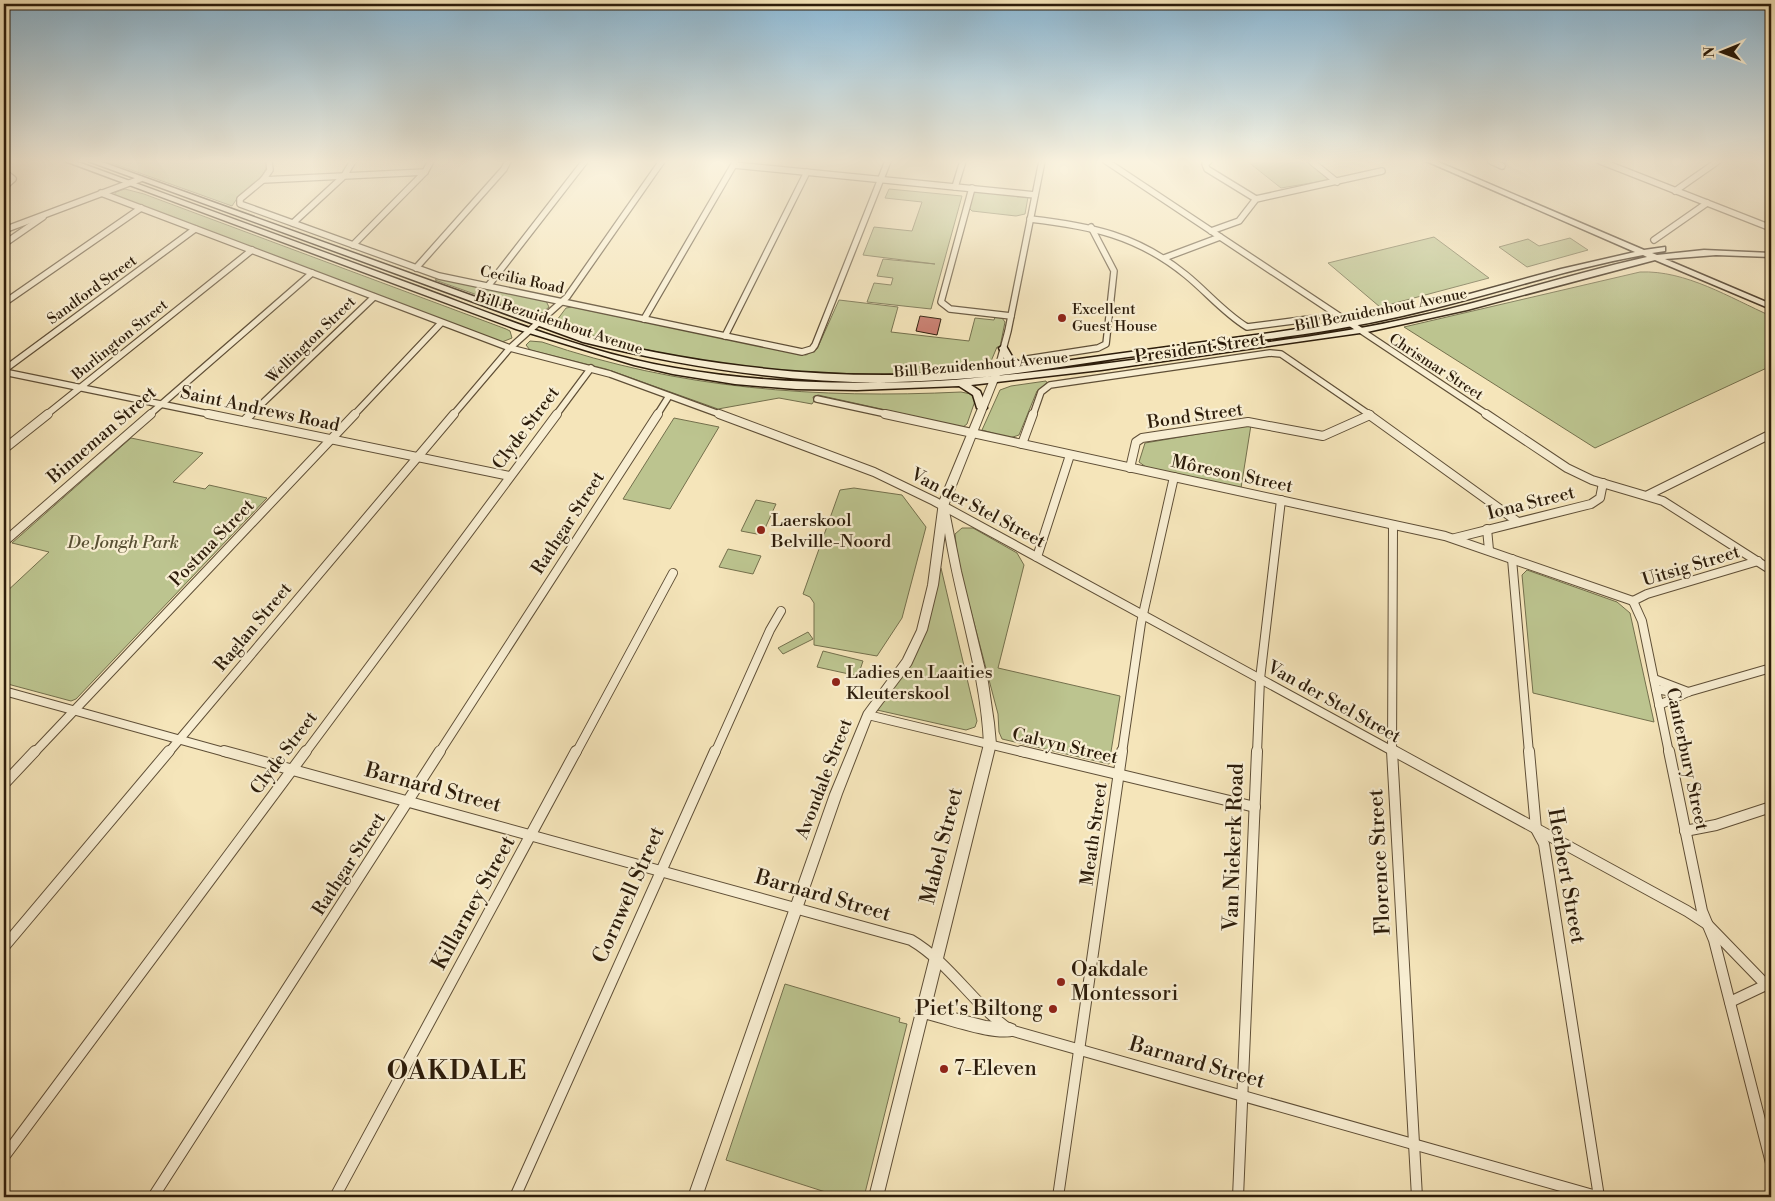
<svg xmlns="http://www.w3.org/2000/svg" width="1775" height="1201" font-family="'Libre Bodoni',serif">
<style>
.green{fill:#bcc48f;stroke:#74704d}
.building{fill:#cb8073;stroke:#2d1d0b}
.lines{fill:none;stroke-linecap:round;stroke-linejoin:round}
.minor-far2-casing{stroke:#5f4f37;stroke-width:8}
.minor-far1-casing{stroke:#5f4f37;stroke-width:10}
.minor-casing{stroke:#5f4f37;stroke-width:12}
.tertiary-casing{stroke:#5f4f37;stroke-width:2}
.secondary-casing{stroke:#2d1d0b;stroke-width:3}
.minor-far2{stroke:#f8eed2;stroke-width:5.5}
.minor-far1{stroke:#f8eed2;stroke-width:8}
.minor{stroke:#f8eed2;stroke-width:10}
.tertiary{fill:#f8eed2;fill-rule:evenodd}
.secondary{fill:#f8eed2;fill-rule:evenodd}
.poi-dot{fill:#8f2418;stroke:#f8eed2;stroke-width:2}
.labels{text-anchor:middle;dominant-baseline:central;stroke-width:4.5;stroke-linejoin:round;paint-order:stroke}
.far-street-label{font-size:15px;fill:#2d1d0b;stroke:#f8eed2}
.far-poi-label{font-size:15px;fill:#2d1d0b;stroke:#f8eed2;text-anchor:start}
.street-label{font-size:18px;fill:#2d1d0b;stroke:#f8eed2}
.poi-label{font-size:18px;fill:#2d1d0b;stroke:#f8eed2;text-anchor:start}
.park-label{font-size:18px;font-style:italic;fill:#584f33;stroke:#f8eed2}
.near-street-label{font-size:21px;fill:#2d1d0b;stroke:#f8eed2}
.near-poi-label{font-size:21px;fill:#2d1d0b;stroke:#f8eed2;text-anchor:start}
.near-district-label{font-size:26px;font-weight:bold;letter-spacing:1px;fill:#2d1d0b;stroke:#f8eed2}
</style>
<rect width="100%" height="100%" fill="#f5e5ba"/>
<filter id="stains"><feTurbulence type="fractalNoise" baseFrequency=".004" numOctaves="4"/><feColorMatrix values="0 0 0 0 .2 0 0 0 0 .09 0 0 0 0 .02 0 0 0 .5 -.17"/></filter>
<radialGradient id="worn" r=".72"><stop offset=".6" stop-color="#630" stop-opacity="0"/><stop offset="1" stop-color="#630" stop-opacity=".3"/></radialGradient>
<g class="green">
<polygon points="106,161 265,161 267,166 262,177 238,197 232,206"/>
<polygon points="1247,161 1307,161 1329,180 1281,188"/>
<polygon points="125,189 144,194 506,329 510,331 512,338 502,342 114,195 116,192"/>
<polygon points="889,189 962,196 931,309 867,302 874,283 891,285 893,278 877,276 883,259 935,264 863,255 874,227 912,231 922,202 885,198"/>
<polygon points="977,192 1028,197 1025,214 1016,216 972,211 969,208 973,193"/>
<polygon points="1434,237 1489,278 1380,307 1328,263"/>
<polygon points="1570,238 1588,250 1527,267 1499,247 1528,239 1539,246"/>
<path d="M1640,272C1686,270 1730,298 1771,316V366L1595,448L1404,327Z"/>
<polygon points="438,278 546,301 549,307 542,313 528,313 435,280"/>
<path d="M839,300L898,307L891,332L969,341L975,318L994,320L995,317L1002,318L1005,322L1000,347H997L989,366C967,375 937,373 914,373C794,377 673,364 559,325L557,320L566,308L572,307L806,355L817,349Z"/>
<path d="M530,341L542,342C678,389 819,399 961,392L971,394L975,401L967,424L963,427L818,395L813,397L814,401L812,404L779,398L718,409L606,369L530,350L526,345Z"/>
<polygon points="1046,381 1047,383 1037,391 1019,435 1010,438 982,430 1000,390 1011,386"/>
<polygon points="674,418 719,427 670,509 623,499"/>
<polygon points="1251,425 1241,488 1146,467 1139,462 1145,443"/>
<polygon points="131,438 203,453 173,482 205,489 209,485 267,498 76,699 71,701 4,683 4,594 49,552 12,543"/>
<polygon points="854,488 902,495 926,527 902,618 877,656 814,645 814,603 810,597 803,594 840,490"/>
<polygon points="756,500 776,504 762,535 741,531"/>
<polygon points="962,528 973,528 1017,553 1024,565 998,668 1120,696 1109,764 1002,739 999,732 998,714 958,562 955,534"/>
<polygon points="728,549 761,556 753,574 719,567"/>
<polygon points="941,568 977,721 975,727 966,730 877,710 911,660 937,569"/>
<polygon points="1527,570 1617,602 1630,613 1654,722 1533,693 1522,575"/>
<polygon points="808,632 813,639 783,654 778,648"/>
<polygon points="823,651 863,661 858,676 817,667"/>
<polygon points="785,984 900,1018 899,1022 907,1024 864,1197 841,1197 726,1160"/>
</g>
<polygon class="building" points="920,316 941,319 937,335 916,331"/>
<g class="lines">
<defs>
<g id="minor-far2">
<polyline points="269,161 270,170 263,180 240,199 240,204 439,276 802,352 812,349 815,345 888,161"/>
<polyline points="1106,161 1488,415"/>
<polyline points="1209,161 1205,164 1207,169 1256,199"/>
<polyline points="1311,161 1337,182"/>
<polyline points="1491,161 1502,166"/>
<polyline points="1600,161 1771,228"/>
<polyline points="1769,161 1771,162"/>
<polyline points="734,165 1035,195"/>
<polyline points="4,172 13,179 4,187"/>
<polyline points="263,180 425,172"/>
<polyline points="955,187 963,161"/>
<polyline points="972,188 941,302 950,309 1011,316"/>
<polyline points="1675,191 1718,161"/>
<polyline points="101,193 510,348 610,374 722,415"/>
<path d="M1030,219C1091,226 1137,235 1186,275C1207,292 1224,313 1247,327L1316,318"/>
<polyline points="293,223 344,176 353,161"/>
<polyline points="4,230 140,179"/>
<polyline points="1211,231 1239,221 1256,199 1382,171"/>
<polyline points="1654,240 1707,203"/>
<polyline points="4,244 43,217"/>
<polyline points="353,245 425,172 431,161"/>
<polyline points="1164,258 1220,237"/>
<polyline points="416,268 504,169 508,161"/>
<polyline points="488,286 585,161"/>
<polyline points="4,303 141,208"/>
<polyline points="644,319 736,161"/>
<polyline points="725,336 807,172"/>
<polyline points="1027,359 1098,348 1106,344 1114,271 1091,227"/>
<polyline points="4,370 195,229"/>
<polyline points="4,372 214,415"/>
<polyline points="997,372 1008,331 1042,161"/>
<polyline points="817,399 891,415"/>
<polyline points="46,415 252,250"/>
<polyline points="149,415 312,273"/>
<polyline points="250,415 374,297"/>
<polyline points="354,415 441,323"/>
<polyline points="453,415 510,348 567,297 662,161"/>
<polyline points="556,415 591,368"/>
<polyline points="657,415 669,396"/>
<polyline points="1033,415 1041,392 1050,385 1270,353 1281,354 1370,415"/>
</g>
<g id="minor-far1">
<polyline points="208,414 510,476"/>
<polyline points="719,414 874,472 934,501 1396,753"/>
<polyline points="885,414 1445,536 1633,601"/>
<polyline points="1368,414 1518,522"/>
<polyline points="1486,414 1567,468 1592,480 1663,501 1771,570"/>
<polyline points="244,421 251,414"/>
<polyline points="1022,444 1033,414"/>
<polyline points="4,449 48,414"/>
<polyline points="1130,468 1136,442 1142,438 1248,422 1323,436 1370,415"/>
<polyline points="1648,495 1771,434"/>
<polyline points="1487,529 1489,550"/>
<polyline points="1455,538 1591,504 1600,498 1603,483"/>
<polyline points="4,542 151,414"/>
<polyline points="1037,557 1070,455"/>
<polyline points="1512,559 1529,753"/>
<polyline points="1633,601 1642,621 1669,753"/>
<polyline points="1633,601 1647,594 1758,561"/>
<polyline points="1654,679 1688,692"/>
<polyline points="1656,689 1678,693"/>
<polyline points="4,691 228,753"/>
<polyline points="1659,705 1688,692 1771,668"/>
<polyline points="868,715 1026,753"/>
<polyline points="34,753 355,414"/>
<polyline points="168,753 454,414"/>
<polyline points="305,753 557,414"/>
<polyline points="439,753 658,414"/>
<polyline points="576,753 673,573"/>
<polyline points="715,753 770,630 781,611"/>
<polyline points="1122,753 1141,623 1174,477"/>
<polyline points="1257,753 1260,679 1281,500"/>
<polyline points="1392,753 1393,525"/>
</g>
<g id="minor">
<path d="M224,751L911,940C950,963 973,1004 1010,1030L1600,1197"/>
<polyline points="1021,751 1255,807"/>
<polyline points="1392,751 1417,1197"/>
<polyline points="1394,751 1687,911 1707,924 1771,990"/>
<polyline points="1529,751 1536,829 1544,844 1599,1197"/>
<polyline points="1669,751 1702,911 1714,940 1771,1163"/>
<polyline points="4,784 35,751"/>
<polyline points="1685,831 1716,825 1771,807"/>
<polyline points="4,947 169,751"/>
<polyline points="1730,1002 1768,984"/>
<polyline points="4,1157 306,751"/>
<polyline points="153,1197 440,751"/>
<polyline points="335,1197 576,751"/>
<polyline points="515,1197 715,751"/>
<polyline points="1058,1197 1122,751"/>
<polyline points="1238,1197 1257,751"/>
</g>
<path id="tertiary" d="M997,369L1001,372L948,506L961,571L988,682L994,723L996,744L931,1007L986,1021L1010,1023L1015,1025L1017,1030L1015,1035C997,1042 947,1024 927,1019L883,1197H869L984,744C981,672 956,604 945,533L938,585L927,630L911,665L872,717L842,794L702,1197H688L830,794L864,712L903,659L917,630L928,585L939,502L993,372Z"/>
<path id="secondary" d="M65,161H75C190,203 305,245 419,287C503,318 587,353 675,368C842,397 1003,378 1169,355C1253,344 1337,335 1419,316C1496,299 1570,274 1647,257L1643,255C1561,270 1483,298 1402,316C1319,335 1234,343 1151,354C1079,363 1008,377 936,381C817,388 698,370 583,342L88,161H99L589,338C732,372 870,385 1017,367L1006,362L999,348L1003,345L1006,346L1013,358L1028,366L1277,332L1370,318L1433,304L1561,269L1635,252L1426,161H1436L1644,250L1665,247V251L1652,253L1657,255L1704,250L1771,253V257L1716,255L1665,259L1771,304V309L1655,260L1467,310L1367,332L1101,370L971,385L980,391L987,408L982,411L977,408L973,395L959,386L857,390L796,389L735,384L673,374L634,365L516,329Z"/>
</defs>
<use href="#minor-far2" class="minor-far2-casing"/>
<use href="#minor-far1" class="minor-far1-casing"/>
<use href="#minor" class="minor-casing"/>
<use href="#tertiary" class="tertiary-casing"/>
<use href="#secondary" class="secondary-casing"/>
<use href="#minor-far2" class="minor-far2"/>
<use href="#minor-far1" class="minor-far1"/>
<use href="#minor" class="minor"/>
<use href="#tertiary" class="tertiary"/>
<use href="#secondary" class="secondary"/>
</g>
<linearGradient id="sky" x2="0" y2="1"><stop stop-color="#8bb8d5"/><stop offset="0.49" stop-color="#faf3e0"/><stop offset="1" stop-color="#faf3e0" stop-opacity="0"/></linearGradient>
<rect width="1775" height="329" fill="url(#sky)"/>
<g class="poi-dot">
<circle cx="1062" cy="318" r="5"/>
<circle cx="761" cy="530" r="5"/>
<circle cx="836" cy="682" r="5"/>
<circle cx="1061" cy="982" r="5"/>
<circle cx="1053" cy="1009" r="5"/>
<circle cx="944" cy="1069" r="5"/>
</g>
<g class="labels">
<g class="far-street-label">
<text transform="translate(522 280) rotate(12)">Cecilia Road</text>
<text transform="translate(92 290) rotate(-36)">Sandford Street</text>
<text transform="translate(1381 310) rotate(-11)">Bill Bezuidenhout Avenue</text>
<text transform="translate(559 323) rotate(18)">Bill Bezuidenhout Avenue</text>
<text transform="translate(120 340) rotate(-39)">Burlington Street</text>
<text transform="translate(311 340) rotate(-44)">Wellington Street</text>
<text transform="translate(981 365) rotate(-5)">Bill Bezuidenhout Avenue</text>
<text transform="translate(1436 367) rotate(33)">Chrismar Street</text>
</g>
<g class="far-poi-label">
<text x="1072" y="309">Excellent<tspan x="1072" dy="17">Guest House</tspan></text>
</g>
<g class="street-label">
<text transform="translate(1200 348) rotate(-8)">President Street</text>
<text transform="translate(260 409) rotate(12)">Saint Andrews Road</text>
<text transform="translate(1195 416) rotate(-8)">Bond Street</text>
<text transform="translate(526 428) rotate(-53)">Clyde Street</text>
<text transform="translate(102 435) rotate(-41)">Binneman Street</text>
<text transform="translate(1232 474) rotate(12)">Môreson Street</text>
<text transform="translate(1531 503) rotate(-14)">Iona Street</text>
<text transform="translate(978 508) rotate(28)">Van der Stel Street</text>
<text transform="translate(568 523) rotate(-57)">Rathgar Street</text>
<text transform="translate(212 543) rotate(-46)">Postma Street</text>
<text transform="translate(1691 566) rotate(-17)">Uitsig Street</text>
<text transform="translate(253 627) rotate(-50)">Raglan Street</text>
<text transform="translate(1334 702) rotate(29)">Van der Stel Street</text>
<text transform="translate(1065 746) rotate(13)">Calvyn Street</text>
<text transform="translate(284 753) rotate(-53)">Clyde Street</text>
<text transform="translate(1687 759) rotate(78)">Canterbury Street</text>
<text transform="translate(824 779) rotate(-69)">Avondale Street</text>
<text transform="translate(1094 834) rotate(-82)">Meath Street</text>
<text transform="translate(349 864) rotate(-57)">Rathgar Street</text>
</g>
<g class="poi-label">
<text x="771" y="520">Laerskool<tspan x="771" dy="21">Belville-Noord</tspan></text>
<text x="846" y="672">Ladies en Laaities<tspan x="846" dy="21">Kleuterskool</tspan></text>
</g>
<g class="park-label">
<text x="123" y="542">De Jongh Park</text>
</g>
<g class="near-street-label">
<text transform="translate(433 788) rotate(15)">Barnard Street</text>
<text transform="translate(942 846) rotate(-76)">Mabel Street</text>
<text transform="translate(1234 847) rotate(-88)">Van Niekerk Road</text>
<text transform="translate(1380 862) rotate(-93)">Florence Street</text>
<text transform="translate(1566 876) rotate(80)">Herbert Street</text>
<text transform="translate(629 895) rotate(-66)">Cornwell Street</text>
<text transform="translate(823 896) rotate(16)">Barnard Street</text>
<text transform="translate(474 903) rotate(-61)">Killarney Street</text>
<text transform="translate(1197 1063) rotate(16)">Barnard Street</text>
</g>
<g class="near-poi-label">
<text x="1071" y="970">Oakdale<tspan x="1071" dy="24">Montessori</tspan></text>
<text x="1043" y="1009" text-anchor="end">Piet's Biltong</text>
<text x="954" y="1069">7-Eleven</text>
</g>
<g class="near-district-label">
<text x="457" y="1071">OAKDALE</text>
</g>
</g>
<rect width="1775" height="1201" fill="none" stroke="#f5e5ba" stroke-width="20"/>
<rect x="5" y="5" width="1765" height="1191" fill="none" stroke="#2d1d0b" stroke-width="2.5"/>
<rect x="10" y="10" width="1755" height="1181" fill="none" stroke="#2d1d0b"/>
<g transform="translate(1722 52) rotate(269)" stroke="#f8eed2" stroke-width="4" paint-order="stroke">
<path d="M0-4L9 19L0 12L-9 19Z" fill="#2d1d0b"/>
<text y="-8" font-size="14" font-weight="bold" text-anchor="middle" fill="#2d1d0b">N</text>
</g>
<rect width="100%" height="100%" filter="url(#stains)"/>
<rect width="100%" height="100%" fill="url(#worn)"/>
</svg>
